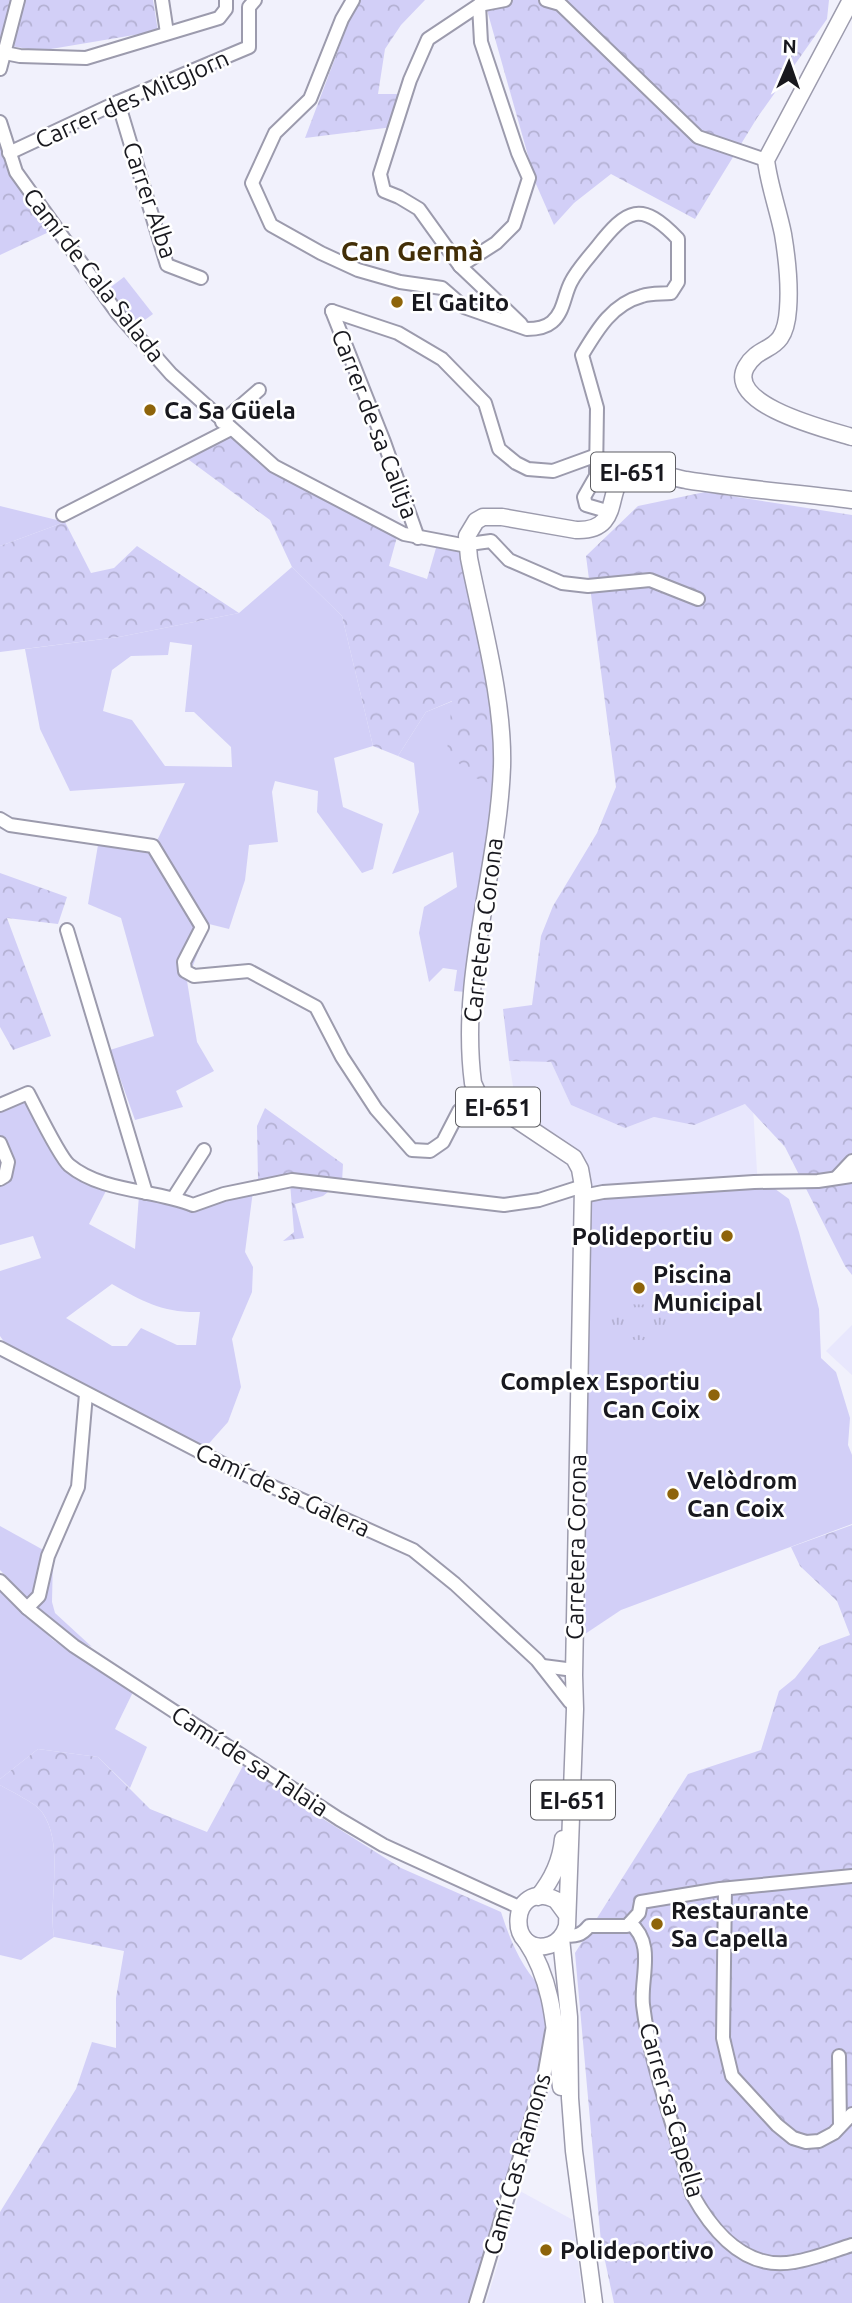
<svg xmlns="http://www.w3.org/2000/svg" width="852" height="2303" font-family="Ubuntu,sans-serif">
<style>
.built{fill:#e8e7fd}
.grass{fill:#d2cff7;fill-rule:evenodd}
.forest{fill:url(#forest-crowns)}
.park{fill:url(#park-tufts)}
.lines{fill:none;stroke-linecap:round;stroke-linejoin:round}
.minor-casing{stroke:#9c9bad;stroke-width:16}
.major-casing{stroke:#9c9bad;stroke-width:19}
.minor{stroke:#fff;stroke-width:12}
.major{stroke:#fff;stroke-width:16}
.poi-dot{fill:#8e640a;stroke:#fff;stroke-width:2.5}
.labels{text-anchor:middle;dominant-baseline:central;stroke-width:5;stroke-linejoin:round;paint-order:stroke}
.shield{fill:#fff;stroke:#5d5d62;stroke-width:2}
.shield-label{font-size:23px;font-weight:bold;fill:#18181e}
.street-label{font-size:24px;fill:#18181e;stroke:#fff}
.poi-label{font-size:24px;font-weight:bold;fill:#18181e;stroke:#fff;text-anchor:start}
.quarter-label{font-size:28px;font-weight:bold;fill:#422e07;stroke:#fff}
</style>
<defs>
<pattern id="forest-crowns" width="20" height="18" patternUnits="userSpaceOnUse" patternTransform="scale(1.75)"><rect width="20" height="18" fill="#d2cff7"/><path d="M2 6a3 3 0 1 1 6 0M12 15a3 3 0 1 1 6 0" fill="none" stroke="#b4b1d3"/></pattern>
<pattern id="park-tufts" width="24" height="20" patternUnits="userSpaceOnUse" patternTransform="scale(1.75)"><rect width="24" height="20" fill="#d2cff7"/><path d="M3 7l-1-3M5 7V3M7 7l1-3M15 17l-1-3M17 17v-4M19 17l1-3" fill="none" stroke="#b4b1d3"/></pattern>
</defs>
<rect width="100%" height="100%" fill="#f1f1fc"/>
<g class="built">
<polygon points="509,1061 551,1062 571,1105 625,1128 654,1117 694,1124 745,1104 753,1108 758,1187 575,1194 573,1175 563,1155 520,1130"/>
<polygon points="852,1325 852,1375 826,1351"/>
<polygon points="520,2191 573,2220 583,2303 486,2303"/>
</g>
<g class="grass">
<polygon points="124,277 153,314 135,327 107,290"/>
<polygon points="0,506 65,522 0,546"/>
<path d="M292,567L342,616L373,746L334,758L343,807L383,824L373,869L362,873L317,812L318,791L275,781L272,792L278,842L249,845L245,880L229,929L209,924L187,981L197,1042L214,1071L176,1091L183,1107L135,1120L110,1050L154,1036L121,918L88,904L98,845L152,851L185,783L70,791L40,729L25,649L119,637L239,613ZM170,642L192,645L185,712H194L231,747L232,767L165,766L132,720L103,711L112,670L131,656L168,655Z"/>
<polygon points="453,701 495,786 466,992 454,991 457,970 443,968 429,982 419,933 424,907 457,887 453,852 392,874 419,812 414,763 398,756 426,712"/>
<path d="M27,1099L60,1161L109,1185L89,1224L135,1249L139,1195L186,1207L204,1208L253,1191L245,1252L253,1267L252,1292L232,1339L241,1387L228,1422L204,1449L10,1350L0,1336V1271L41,1258L33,1236L0,1245V1181L10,1162L0,1136V1107ZM112,1284C144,1302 163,1313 200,1312L196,1345H177L141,1328L127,1346H112L66,1318Z"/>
<polygon points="771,1186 789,1199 799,1232 819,1309 821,1358 836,1372 850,1418 848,1445 852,1455 852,1524 621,1610 585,1634 582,1608 589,1203 595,1197"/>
<polygon points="0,1526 47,1552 35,1594 29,1600 0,1570"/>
<polygon points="53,1555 52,1602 55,1613 92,1647 76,1640 39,1610 37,1604"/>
<polygon points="0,1589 53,1640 133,1692 115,1729 147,1747 130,1788 98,1757 38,1749 0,1779"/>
<path d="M0,1785C10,1791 36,1803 42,1812C65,1845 48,1898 54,1937L21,1960L0,1955Z"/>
</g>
<g class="forest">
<polygon points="0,0 153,0 158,31 39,51 0,44"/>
<polygon points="357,0 425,0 401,25 385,49 378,94 401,94 393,127 305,138"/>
<polygon points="508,0 829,0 827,19 757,118 695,219 611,174 574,203 554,225 536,184 487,10"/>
<polygon points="0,146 51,231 0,255"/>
<polygon points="229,435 275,473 397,537 389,566 427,579 436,548 462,550 495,718 495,786 471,776 447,751 452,701 426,712 398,756 373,746 342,616 292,567 270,520 185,457"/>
<polygon points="705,492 852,515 852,1275 845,1266 785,1147 745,1104 694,1125 654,1117 625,1128 571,1105 551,1062 509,1061 503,1009 532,1005 541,936 553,906 597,833 616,787 586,556 638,506"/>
<polygon points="65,522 91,573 114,568 137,546 239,613 119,637 0,652 0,546"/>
<polygon points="0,873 67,897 58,924 7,918 51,1036 13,1050 0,1027"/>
<polygon points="265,1108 343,1164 342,1182 289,1176 258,1180 257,1126"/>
<polygon points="290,1183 333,1188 323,1196 295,1204 304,1238 283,1241 294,1232"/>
<polygon points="852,1525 852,2303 614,2303 601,2242 575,1953 688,1774 761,1750 779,1691 795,1678 820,1646 850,1635 837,1601 800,1566 791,1547"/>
<path d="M38,1749L98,1757L150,1809L207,1832L244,1764L301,1805L401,1868L501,1912C511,1943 523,1972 548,1994L552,2029L535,2108L495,2217L474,2303H0V2212L76,2089L92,2042L116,2048V1998L124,1951L54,1937C48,1898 65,1845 42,1812C36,1803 10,1791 0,1785V1779Z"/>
</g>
<polygon class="park" points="610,1304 673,1305 672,1341 608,1339"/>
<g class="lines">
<defs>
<g id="minor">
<polyline points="162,0 167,33"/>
<path d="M353,0L342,19L310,99L275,133L252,183L271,225L321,253L358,270L400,282L442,288L464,307L527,329C536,329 545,328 552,322C564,312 564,295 571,282C577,270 588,258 597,247C627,209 641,200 678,239V282L671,293C662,294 651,293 642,296C612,304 597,330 582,355L597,408L596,476L584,497L586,505L610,512"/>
<polyline points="505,0 479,5 428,39 410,80 380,174 384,191 399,197 419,209 460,266 521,324"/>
<polyline points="546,0 560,4 698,137 766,160"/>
<polyline points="5,53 20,56 86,58 219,18 226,9 226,0"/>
<polyline points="0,69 18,0"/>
<polyline points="118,102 167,265 201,278"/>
<polyline points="0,122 16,172 118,314 171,374 274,466 404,534 462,545 491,541 509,560 562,583 588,586 650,580 698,599"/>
<polyline points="9,153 118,102 249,47 249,7 255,0"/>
<polyline points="460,266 496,243 514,225 529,178 518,153 481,42 479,5"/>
<polyline points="332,311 398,333 442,359 485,403 499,449 516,463 528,469 553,471 597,455"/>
<polyline points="332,311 384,442 418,538"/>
<polyline points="222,422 259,390"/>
<polyline points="63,515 231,429"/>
<polyline points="0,819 10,825 153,846 202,927 184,962 185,971 194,976 249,971 316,1007 342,1057 376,1109 412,1150 430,1151 443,1142 459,1111 478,1094"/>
<polyline points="67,930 146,1193"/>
<path d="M0,1105L28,1093C36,1108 59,1156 69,1165C103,1193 154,1189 193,1205L224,1194L292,1180L504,1205L539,1200L583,1186"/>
<polyline points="0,1143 8,1162 5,1176 0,1179"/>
<polyline points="836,1178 852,1161"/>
<polyline points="583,1196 603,1192 754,1182 818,1181 852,1176"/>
<polyline points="174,1197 204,1150"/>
<polyline points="0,1348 231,1468 413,1550 455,1584 537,1660 570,1702"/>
<polyline points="0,1581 27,1608 74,1646 339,1819 383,1845 521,1908"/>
<polyline points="27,1608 39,1596 48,1556 78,1487 86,1394"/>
<polyline points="543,1666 574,1670"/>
<polyline points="725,1889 723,2038 732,2076 777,2125 793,2138 806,2142 819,2141 834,2133 852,2114"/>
<path d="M630,1923C656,1944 640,1978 643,2005C651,2070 677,2131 692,2194C713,2232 745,2271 794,2262C813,2259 833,2251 852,2245"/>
<path d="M564,1935C575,1937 582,1935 589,1926H627L639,1913L641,1902L720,1889L852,1876"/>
<polyline points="839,2056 840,2125"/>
<polyline points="476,2303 544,2077 552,2031"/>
</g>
<g id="major">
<path d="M851,0L766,160C769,185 778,209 783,234C787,258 790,284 788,309C785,356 761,341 746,367C725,405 829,430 852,437"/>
<path d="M538,1897C552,1880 561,1862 563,1839"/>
<path d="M567,1915L556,1900C508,1877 506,1959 550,1945C559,1942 564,1935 567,1926L575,1709L574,1675L583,1186L580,1169L574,1158L478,1094L473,1083C459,976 498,873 502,767C504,700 482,624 469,558L467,536L476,521L483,517H502L576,530C628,532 600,479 633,472C649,469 670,477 686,480C741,489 797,493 852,500"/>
<polyline points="561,1938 569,2017 570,2098 574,2151 594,2303"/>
<path d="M526,1941C555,1984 555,2036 561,2087"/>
</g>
</defs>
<use href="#minor" class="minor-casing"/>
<use href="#major" class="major-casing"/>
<use href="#minor" class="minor"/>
<use href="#major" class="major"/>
</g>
<g class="poi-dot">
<circle cx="397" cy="302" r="7"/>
<circle cx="150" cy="410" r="7"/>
<circle cx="727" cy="1236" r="7"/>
<circle cx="639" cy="1288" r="7"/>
<circle cx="714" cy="1395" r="7"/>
<circle cx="673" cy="1494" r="7"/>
<circle cx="657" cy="1924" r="7"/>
<circle cx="546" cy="2250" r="7"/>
</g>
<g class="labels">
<g class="shield">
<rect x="591" y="452.5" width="84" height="39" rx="5"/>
<rect x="456" y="1087.5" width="84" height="39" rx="5"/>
<rect x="531" y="1780.5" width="84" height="39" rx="5"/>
</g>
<g class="shield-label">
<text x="633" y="472">EI-651</text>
<text x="498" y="1107">EI-651</text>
<text x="573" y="1800">EI-651</text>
</g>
<g class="street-label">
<text transform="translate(132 99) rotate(-24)">Carrer des Mitgjorn</text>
<text transform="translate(150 200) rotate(71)">Carrer Alba</text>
<text transform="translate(94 275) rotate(52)">Camí de Cala Salada</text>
<text transform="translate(375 424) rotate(69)">Carrer de sa Calitja</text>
<text transform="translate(483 930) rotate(-83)">Carretera Corona</text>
<text transform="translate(283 1490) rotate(25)">Camí de sa Galera</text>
<text transform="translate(576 1547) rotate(-89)">Carretera Corona</text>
<text transform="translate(250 1761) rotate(33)">Camí de sa Talaia</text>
<text transform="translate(672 2110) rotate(74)">Carrer sa Capella</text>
<text transform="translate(517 2164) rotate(-74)">Camí Cas Ramons</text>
</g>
<g class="poi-label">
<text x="411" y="302">El Gatito</text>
<text x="164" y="410">Ca Sa Güela</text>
<text x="713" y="1236" text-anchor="end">Polideportiu</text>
<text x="653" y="1274">Piscina<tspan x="653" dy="28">Municipal</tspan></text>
<text x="700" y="1381" text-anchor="end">Complex Esportiu<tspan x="700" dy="28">Can Coix</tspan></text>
<text x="687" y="1480">Velòdrom<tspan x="687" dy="28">Can Coix</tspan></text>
<text x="671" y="1910">Restaurante<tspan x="671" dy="28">Sa Capella</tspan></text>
<text x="560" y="2250">Polideportivo</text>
</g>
<g class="quarter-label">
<text x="412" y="250">Can Germà</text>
</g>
</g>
<g transform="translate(789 63) rotate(2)" stroke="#ffffff" stroke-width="5" paint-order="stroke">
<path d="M0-5L12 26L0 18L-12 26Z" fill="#18181e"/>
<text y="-10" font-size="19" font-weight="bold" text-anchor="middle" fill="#18181e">N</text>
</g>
</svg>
